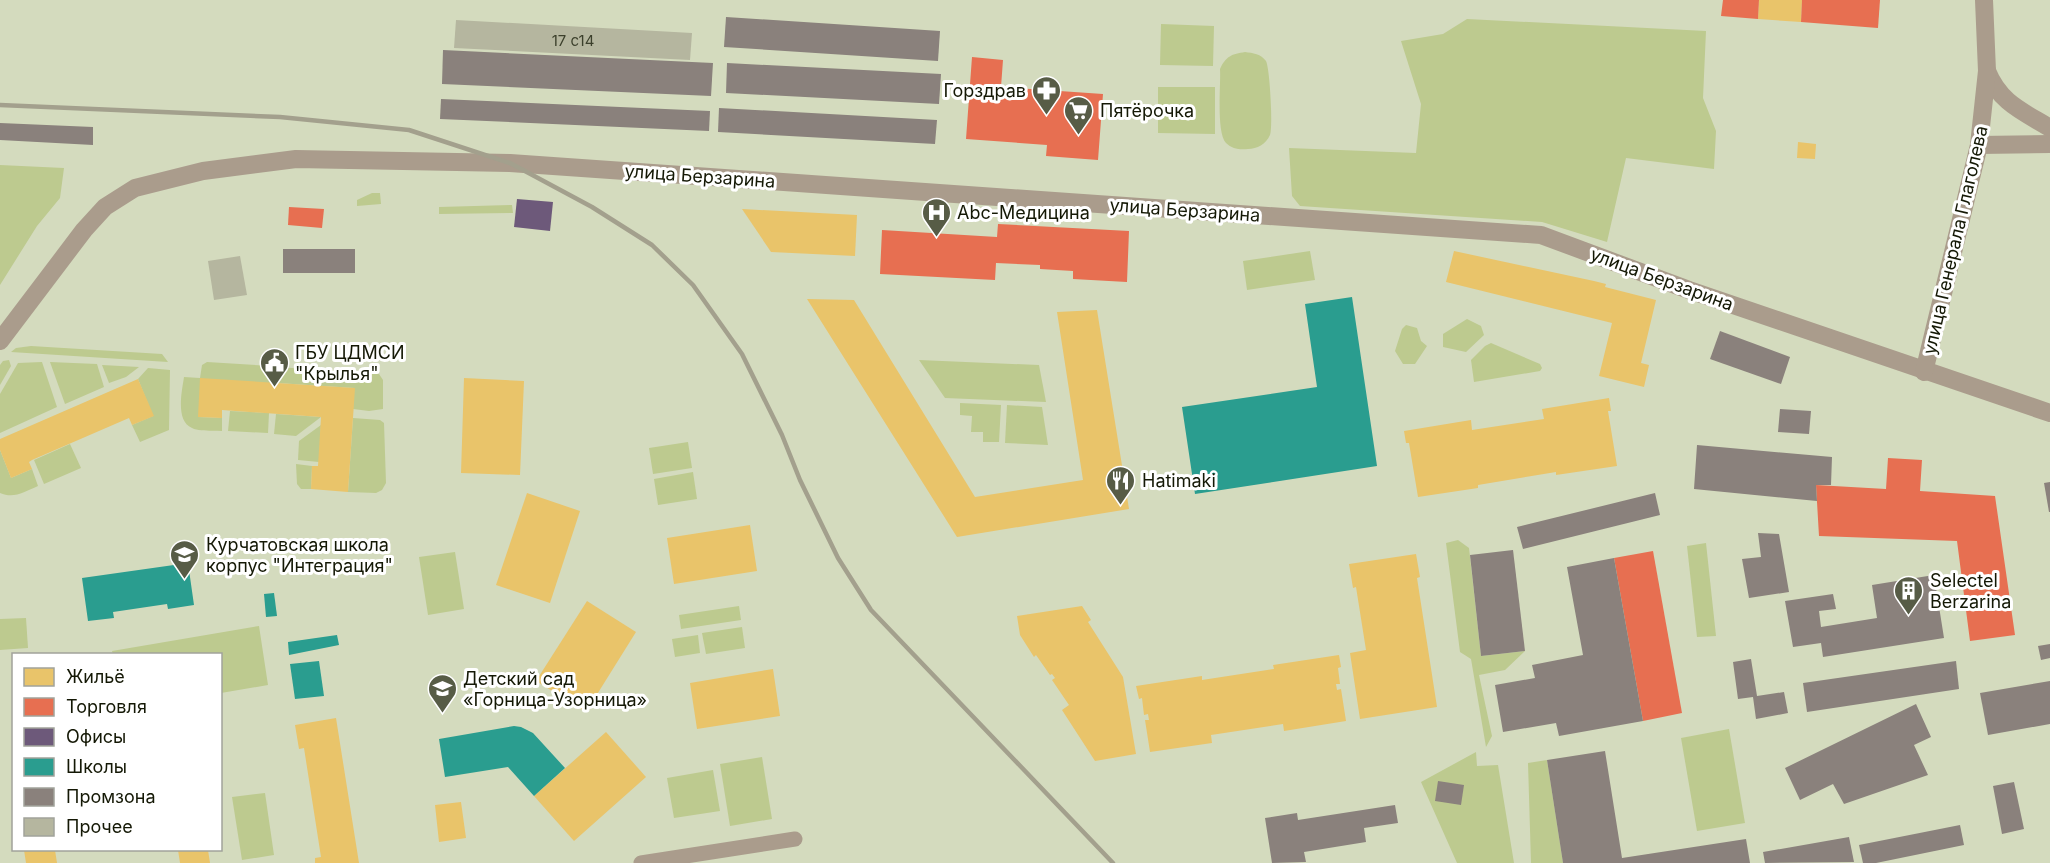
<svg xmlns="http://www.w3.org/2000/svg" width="2050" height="863" font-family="Inter,sans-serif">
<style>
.green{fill:#bdca8f}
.homes{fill:#e9c46a}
.shops{fill:#e76f51}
.offices{fill:#6d597a}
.schools{fill:#2a9d8f}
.industry{fill:#8a817c}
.building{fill:#b5b69f}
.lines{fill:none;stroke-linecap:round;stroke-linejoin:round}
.minor{stroke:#aa9c8c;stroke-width:15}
.tertiary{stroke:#aa9c8c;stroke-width:18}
.rail{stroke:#a3a08d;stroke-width:4.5}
.labels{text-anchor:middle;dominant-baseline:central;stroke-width:6;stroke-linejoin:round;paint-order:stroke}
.number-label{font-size:15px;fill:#3c402c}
.poi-label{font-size:18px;fill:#141805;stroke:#fff;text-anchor:start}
.street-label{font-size:18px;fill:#141805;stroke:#fff}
</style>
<rect width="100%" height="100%" fill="#d4dbbe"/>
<g class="green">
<polygon points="1467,19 1706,31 1703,98 1716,131 1714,169 1626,158 1607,242 1542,222 1300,206 1292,196 1289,148 1416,153 1421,104 1401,41 1443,34"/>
<polygon points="1161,24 1214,26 1213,66 1160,65"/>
<path d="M1245,52C1253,53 1261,54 1266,61C1270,69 1273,127 1270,135C1266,144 1257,149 1248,149C1240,150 1232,149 1226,143C1216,132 1221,85 1220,69C1226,56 1232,54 1245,52Z"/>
<polygon points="1158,87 1215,87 1215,134 1158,133"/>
<polygon points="0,165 64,168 60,198 37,226 0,285"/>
<polygon points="372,193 380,193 381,204 357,206 357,200"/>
<polygon points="512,205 513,213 439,214 439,207"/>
<polygon points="1310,251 1315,280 1247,290 1243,261"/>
<polygon points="1467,319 1481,326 1484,335 1466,352 1443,347 1443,334"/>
<polygon points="1406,325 1417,328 1421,341 1427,346 1415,364 1403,364 1395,351 1402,329"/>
<polygon points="1491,343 1540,364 1542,368 1540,371 1474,382 1471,360 1485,346"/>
<polygon points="31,346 162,354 168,362 11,352 16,348"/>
<polygon points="9,360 11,366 0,385 0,365 3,361"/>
<polygon points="919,360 1039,365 1046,402 945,398"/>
<polygon points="42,362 57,407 0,433 0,394 18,363"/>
<polygon points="50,362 97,364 104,387 65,404"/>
<path d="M207,362L271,366V383L198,417L222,418V431C213,430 200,432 192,428C175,421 182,391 184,377L200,378L202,365Z"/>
<polygon points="102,365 139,367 126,377 109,383"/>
<polygon points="278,367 379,374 383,380 383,409 369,411 353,409 354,388 278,383"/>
<polygon points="148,368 170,370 169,430 140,442 132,425 153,416 138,379"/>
<polygon points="960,403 1001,405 999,442 983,442 983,432 971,432 972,416 960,415"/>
<polygon points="1007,405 1042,407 1048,445 1005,443"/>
<polygon points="230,411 269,413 268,433 228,431"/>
<polygon points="276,414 321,417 296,436 274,434"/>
<polygon points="353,418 380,420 384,423 386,483 382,490 376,493 348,492"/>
<polygon points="321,425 319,462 298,460 299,441"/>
<polygon points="688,442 692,468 653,474 649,448"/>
<polygon points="70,444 81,468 44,484 34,460"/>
<path d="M0,450L11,478L32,469L38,486C24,492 14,499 0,493Z"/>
<polygon points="296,464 312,466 311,489 301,489 297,484"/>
<polygon points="693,472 697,499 658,505 654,479"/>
<polygon points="1458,540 1469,548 1481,656 1525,651 1505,670 1479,675 1492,736 1486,747 1471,659 1460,652 1446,543"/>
<polygon points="1706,543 1716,636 1697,637 1687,546"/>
<polygon points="455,552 464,609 428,615 419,557"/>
<polygon points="739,606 741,620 681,629 679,615"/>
<polygon points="26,618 28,648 0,650 0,619"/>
<polygon points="259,626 268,685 221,693 220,654 113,654 112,651"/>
<polygon points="742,627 745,648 706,654 702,633"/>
<polygon points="698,635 700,653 675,657 672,639"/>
<polygon points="1729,729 1745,823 1697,831 1681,738"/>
<polygon points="1476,752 1477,766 1498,765 1514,863 1457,863 1421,782"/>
<polygon points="762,757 772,819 730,826 720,764"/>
<polygon points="1547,760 1563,863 1531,863 1528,763"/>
<polygon points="713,770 720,811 674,818 667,778"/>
<polygon points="265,793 274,855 242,860 232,797"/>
</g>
<g class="homes">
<polygon points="1759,0 1802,0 1801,22 1758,19"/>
<polygon points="1798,142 1816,144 1815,159 1797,158"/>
<polygon points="742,209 857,215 855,256 771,252"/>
<polygon points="1454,251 1594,281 1606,284 1605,287 1656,300 1641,363 1649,365 1644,387 1599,376 1612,323 1446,282"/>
<polygon points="807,299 854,300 975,497 1083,480 1057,312 1097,310 1129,509 957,537"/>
<polygon points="200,378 355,388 348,492 311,489 312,466 318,466 321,417 222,410 222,418 198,417"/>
<polygon points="464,378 524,381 520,475 461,473"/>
<polygon points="138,379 154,416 132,425 129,418 32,460 29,462 32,469 11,478 0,450 0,439"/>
<polygon points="1609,398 1611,411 1608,411 1617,466 1556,475 1556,472 1478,485 1478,488 1418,497 1409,443 1406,443 1404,431 1471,420 1472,430 1544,419 1542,409"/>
<polygon points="527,493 580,511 550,603 496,585"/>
<polygon points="750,525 757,571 674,584 667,538"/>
<polygon points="1416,554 1420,577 1417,578 1437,707 1360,719 1350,653 1366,650 1356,587 1353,588 1349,564"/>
<polygon points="587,601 636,632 586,712 536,681"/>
<polygon points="1082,606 1091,620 1088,622 1123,677 1136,754 1095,761 1062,710 1069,705 1052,680 1055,678 1052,674 1050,675 1036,655 1034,657 1020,635 1017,616"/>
<polygon points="1339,655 1341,667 1338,668 1340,684 1336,684 1337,690 1341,689 1346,721 1284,731 1283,724 1211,735 1212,743 1150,752 1145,720 1149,720 1148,714 1144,715 1142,698 1139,699 1136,686 1202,676 1202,680 1274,669 1273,665"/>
<polygon points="773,669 780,716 697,729 690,683"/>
<polygon points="336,718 359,863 315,863 315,858 321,857 304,748 299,749 295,725"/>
<polygon points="606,732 646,777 574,841 534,796"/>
<polygon points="461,802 466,838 439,842 435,805"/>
<polygon points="24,850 55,850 57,863 26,863"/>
<polygon points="178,850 208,850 210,863 180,863"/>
</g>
<g class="shops">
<polygon points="1723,0 1759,0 1758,19 1721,16"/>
<polygon points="1802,0 1880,0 1878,28 1801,22"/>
<polygon points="972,57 1003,60 1001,87 1103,94 1098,160 1046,156 1047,145 966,139"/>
<polygon points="289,207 324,209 322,228 288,225"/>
<polygon points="998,224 1129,231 1127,282 1073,279 1073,271 1040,269 1040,265 996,263 995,280 880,274 882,230 997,237"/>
<polygon points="1888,458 1922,460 1920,491 1995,496 2015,635 1970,641 1957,541 1819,536 1816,485 1886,489"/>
<polygon points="1653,551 1682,713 1643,721 1614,558"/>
</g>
<polygon class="offices" points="517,199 553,202 550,231 514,227"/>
<g class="schools">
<polygon points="1352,297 1377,466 1195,494 1182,407 1317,387 1305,304"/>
<polygon points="188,563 194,605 168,609 167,604 113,612 114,618 88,621 82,578"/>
<polygon points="274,593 277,616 266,617 264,594"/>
<polygon points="337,635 339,645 289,655 288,642"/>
<polygon points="319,661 324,696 295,699 290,664"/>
<polygon points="514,726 521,727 533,733 565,768 534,796 508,767 445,777 439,739"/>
</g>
<g class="industry">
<polygon points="726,17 940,31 938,61 724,47"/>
<polygon points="443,50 713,63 711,96 442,84"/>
<polygon points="727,63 941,74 939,104 726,93"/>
<polygon points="441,99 710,111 709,131 440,119"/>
<polygon points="719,108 937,120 935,144 718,132"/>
<polygon points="0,123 93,127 93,145 0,140"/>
<rect x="283" y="249" width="72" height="24"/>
<polygon points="1720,331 1790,357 1781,384 1710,359"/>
<polygon points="1780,409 1811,411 1809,434 1778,432"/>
<polygon points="1697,445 1832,457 1831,485 1816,485 1817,501 1694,489"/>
<polygon points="2050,482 2050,512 2049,512 2044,483"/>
<polygon points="1655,493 1660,515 1523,549 1517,527"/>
<polygon points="1758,533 1779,534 1789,592 1749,598 1742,559 1761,557"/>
<polygon points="1513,550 1525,651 1481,656 1470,555"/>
<polygon points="1614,558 1643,721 1559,736 1556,723 1503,732 1495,685 1535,678 1532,665 1583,655 1567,567"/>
<polygon points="1934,575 1944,638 1823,657 1821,643 1793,647 1785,601 1833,594 1836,609 1819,611 1821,627 1877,618 1872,585"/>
<polygon points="2050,644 2050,658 2041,660 2038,646"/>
<polygon points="1751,659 1757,696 1784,692 1788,713 1756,719 1753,697 1738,699 1733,662"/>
<polygon points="1956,661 1959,689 1807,712 1803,683"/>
<polygon points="2050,681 2050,724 1988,735 1980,693"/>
<polygon points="1916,704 1931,737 1914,745 1928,775 1844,804 1833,784 1800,800 1785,768"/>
<polygon points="1605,751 1622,858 1746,839 1750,863 1563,863 1547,760"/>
<polygon points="1438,781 1464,785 1461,805 1435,801"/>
<polygon points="2014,782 2024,829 2002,834 1993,786"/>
<polygon points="1395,805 1398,823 1364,828 1366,842 1304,852 1306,862 1272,863 1265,818 1297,813 1298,820"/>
<polygon points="1960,825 1964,845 1876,863 1863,863 1859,845"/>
<polygon points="1849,837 1854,862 1765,863 1763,852"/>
</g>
<g class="building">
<polygon points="456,20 692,33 690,60 454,48"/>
<polygon points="240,256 247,295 214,300 208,261"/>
</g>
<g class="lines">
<polyline class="minor" points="641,863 795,839"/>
<g class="tertiary">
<path d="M1987,71C2000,103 2022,111 2050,128"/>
<polyline points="1979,145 2050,144"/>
<polyline points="0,341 84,230 105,207 135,188 203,171 296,159 510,163 1541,235 1689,290 2050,413"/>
<polyline points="1924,372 1979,145 1987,71 1984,0"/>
</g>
<polyline class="rail" points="0,105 280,117 409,130 510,163 592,207 652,245 693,285 742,354 782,435 800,480 838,558 871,610 1113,863"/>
</g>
<defs>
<symbol id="pharmacy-pin" viewBox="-11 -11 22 30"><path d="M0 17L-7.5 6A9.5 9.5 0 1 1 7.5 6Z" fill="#575c46" stroke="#fff"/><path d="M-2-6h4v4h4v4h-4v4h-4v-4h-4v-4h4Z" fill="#fff"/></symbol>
<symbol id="supermarket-pin" viewBox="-11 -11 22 30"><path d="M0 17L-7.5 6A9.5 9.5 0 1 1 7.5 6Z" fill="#575c46" stroke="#fff"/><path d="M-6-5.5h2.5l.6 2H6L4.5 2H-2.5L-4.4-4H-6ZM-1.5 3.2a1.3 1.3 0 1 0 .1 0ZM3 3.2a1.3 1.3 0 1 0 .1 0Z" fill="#fff"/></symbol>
<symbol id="hospital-pin" viewBox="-11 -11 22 30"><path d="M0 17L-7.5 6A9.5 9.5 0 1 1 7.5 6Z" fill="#575c46" stroke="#fff"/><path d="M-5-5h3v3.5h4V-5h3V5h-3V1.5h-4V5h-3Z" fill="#fff"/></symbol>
<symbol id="civic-pin" viewBox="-11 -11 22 30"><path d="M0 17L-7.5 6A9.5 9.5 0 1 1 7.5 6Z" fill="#575c46" stroke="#fff"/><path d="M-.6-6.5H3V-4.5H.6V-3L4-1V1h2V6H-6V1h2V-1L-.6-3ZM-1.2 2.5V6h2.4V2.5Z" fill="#fff"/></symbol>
<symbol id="restaurant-pin" viewBox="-11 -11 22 30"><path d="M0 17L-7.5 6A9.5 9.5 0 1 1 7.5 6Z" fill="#575c46" stroke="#fff"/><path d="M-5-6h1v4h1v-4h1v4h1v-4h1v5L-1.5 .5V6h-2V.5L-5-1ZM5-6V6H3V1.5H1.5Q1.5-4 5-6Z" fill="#fff"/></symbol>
<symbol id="school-pin" viewBox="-11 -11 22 30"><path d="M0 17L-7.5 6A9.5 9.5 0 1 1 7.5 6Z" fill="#575c46" stroke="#fff"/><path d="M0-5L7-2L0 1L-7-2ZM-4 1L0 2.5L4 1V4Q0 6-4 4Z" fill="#fff"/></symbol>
<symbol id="building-pin" viewBox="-11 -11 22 30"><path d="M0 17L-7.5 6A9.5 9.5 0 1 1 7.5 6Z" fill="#575c46" stroke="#fff"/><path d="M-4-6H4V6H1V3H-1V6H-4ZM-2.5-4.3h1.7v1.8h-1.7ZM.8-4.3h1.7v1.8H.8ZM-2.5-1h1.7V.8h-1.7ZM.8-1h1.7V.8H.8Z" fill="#fff"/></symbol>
</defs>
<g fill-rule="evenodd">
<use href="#pharmacy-pin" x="1030" y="74" width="33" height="45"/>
<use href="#supermarket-pin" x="1062" y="94" width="33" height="45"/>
<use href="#hospital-pin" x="920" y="196" width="33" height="45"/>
<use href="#civic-pin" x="258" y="346" width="33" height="45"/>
<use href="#restaurant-pin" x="1104" y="464" width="33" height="45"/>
<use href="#school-pin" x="168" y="538" width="33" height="45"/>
<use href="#building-pin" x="1892" y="574" width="33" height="45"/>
<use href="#school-pin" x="426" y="672" width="33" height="45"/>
</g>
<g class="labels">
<g class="number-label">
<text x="573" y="40">17 с14</text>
</g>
<g class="poi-label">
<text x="1026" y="90" text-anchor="end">Горздрав</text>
<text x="1100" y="110">Пятёрочка</text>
<text x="957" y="212">Abc-Медицина</text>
<text x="295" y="352">ГБУ ЦДМСИ<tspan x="295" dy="21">"Крылья"</tspan></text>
<text x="1142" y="480">Hatimaki</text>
<text x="206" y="544">Курчатовская школа<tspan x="206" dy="21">корпус "Интеграция"</tspan></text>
<text x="1930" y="580">Selectel<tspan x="1930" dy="21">Berzarina</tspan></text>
<text x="463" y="678">Детский сад<tspan x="463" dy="21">«Горница-Узорница»</tspan></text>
</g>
<g class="street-label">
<text transform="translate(700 176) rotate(4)">улица Берзарина</text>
<text transform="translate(1185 210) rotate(4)">улица Берзарина</text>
<text transform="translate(1955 240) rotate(-77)">улица Генерала Глаголева</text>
<text transform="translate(1662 279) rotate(20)">улица Берзарина</text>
</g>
</g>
<rect x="12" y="653" width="210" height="198" fill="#ffffff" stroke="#a1a39b" stroke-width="1.5"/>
<rect x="24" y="668" width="30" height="18" fill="#e9c46a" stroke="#a1a39b" stroke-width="1.5"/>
<text x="66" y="683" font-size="18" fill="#141805">Жильё</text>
<rect x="24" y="698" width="30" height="18" fill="#e76f51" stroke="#a1a39b" stroke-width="1.5"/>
<text x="66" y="713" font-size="18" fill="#141805">Торговля</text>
<rect x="24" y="728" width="30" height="18" fill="#6d597a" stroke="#a1a39b" stroke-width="1.5"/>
<text x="66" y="743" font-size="18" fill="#141805">Офисы</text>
<rect x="24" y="758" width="30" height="18" fill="#2a9d8f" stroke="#a1a39b" stroke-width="1.5"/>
<text x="66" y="773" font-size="18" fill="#141805">Школы</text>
<rect x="24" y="788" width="30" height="18" fill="#8a817c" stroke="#a1a39b" stroke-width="1.5"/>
<text x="66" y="803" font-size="18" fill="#141805">Промзона</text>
<rect x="24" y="818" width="30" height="18" fill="#b5b69f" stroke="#a1a39b" stroke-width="1.5"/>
<text x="66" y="833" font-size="18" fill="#141805">Прочее</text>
</svg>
